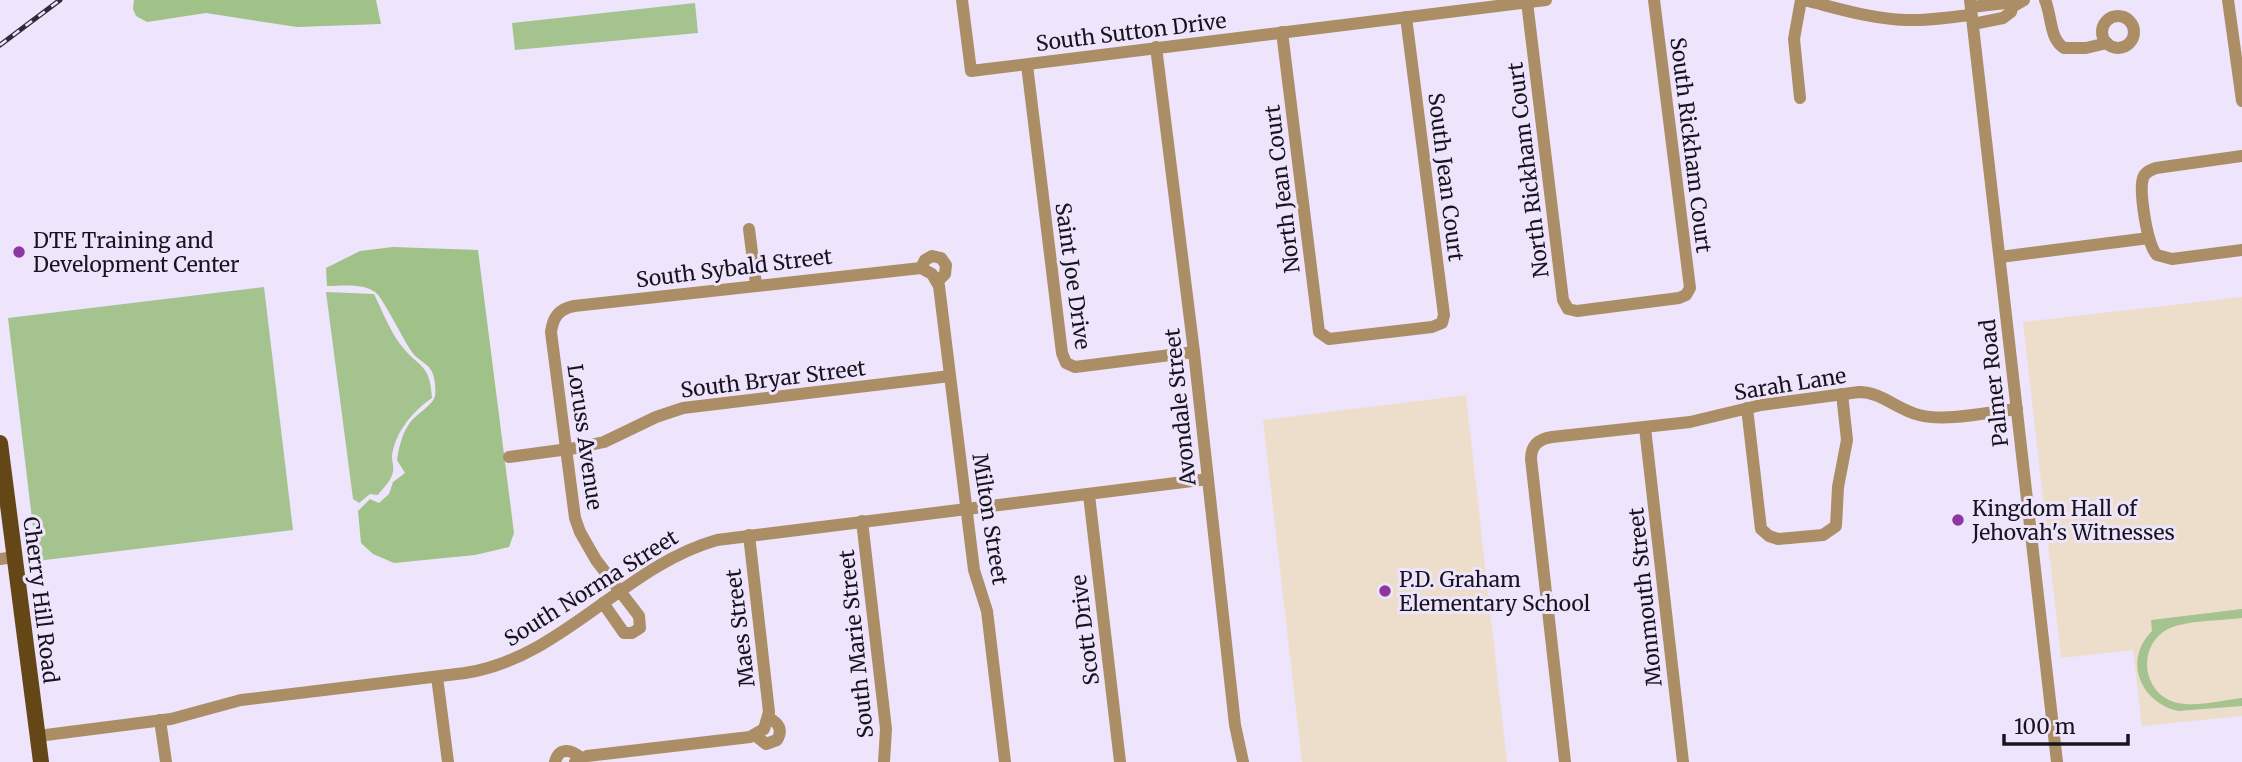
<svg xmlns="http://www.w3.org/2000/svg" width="2242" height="762" font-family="Merriweather,serif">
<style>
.education{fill:#edddcb}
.green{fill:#a5c38f}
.forest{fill:#a0c187}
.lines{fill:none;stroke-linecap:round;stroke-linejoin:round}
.minor{stroke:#ab8e65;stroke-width:12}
.major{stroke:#654717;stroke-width:16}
.rail-casing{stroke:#2f2b36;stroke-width:5}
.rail{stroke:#eee5fd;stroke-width:2.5;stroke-dasharray:8;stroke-linecap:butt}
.poi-dot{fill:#8d36a2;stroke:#eee5fd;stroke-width:2.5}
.labels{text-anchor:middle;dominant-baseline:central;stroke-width:6;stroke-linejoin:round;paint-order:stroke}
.street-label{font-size:21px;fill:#18141e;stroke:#eee5fd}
.poi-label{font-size:21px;fill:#18141e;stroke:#eee5fd;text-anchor:start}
</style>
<rect width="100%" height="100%" fill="#eee5fd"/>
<g class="education">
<polygon points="2242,297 2242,716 2142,726 2133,650 2061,658 2023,322"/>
<polygon points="1466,395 1507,762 1302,762 1263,420"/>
</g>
<g class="green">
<polygon points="695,3 698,33 515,50 512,23"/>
<polygon points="264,287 293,530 37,561 8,318"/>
<path d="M326,292L374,294C382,310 389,329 400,344C419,369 430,362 432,398C413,411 395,432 392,456C392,461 394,467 393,472C391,481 383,488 378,495L370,494L359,503L353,499Z"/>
<path d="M2242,609V618C2221,621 2186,620 2168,629C2136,646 2142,695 2178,703C2198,707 2222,700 2242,698V706L2178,711C2140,702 2123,660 2152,631L2151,620Z"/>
</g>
<g class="forest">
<polygon points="134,0 376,0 381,24 297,27 206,13 147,22 136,16 133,9"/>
<path d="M393,247L478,250L514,533L509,547L475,555L394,563L373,554L361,543L358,511L370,499L379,503L389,494L393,482L405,473L397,460C399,447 402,434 409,424C415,415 433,405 435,396C436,390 435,376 431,370C426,362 417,360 412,352C404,341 382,296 375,292C363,283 342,286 327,286L326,268L360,251Z"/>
</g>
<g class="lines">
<g class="minor">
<polyline points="962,0 971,71 1546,0"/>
<path d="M1804,0C1837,8 1871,19 1906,20C1928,21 1950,17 1971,15"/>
<polyline points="1970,0 2057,762"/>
<path d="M2045,0C2052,16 2049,38 2064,48H2086L2107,43"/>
<polyline points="2228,0 2242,101"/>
<polyline points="1527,2 1563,300 1568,309 1577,311 1679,298 1686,295 1690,288 1654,0"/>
<polyline points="1971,7 2006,3 2012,7"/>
<circle cx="2118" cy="32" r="16"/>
<polyline points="1973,24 2003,18 2011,12 2012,7 2024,0"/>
<polyline points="1282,32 1319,332 1329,339 1432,327 1442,323 1444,315 1406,17"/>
<polyline points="1156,47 1194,352 1235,725 1243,762"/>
<polyline points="1027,65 1062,353 1066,363 1075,367 1194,352"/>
<polyline points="1800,98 1794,39 1801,0"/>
<path d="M2242,156L2156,168C2150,170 2145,172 2143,178C2139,191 2147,246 2157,255L2172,259L2242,250"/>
<polyline points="749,229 756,284"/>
<polyline points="2000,257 2149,238"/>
<polyline points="921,268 925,260 932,256 941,258 946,265 945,274 937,282"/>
<polyline points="1747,408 1761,529 1769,536 1778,539 1823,535 1836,526 1838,487 1847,440 1842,394"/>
<polyline points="1645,428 1683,762"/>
<polyline points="509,457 576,448 604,442 656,417 683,408 950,376"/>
<polyline points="1089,495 1120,762"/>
<polyline points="862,521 886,729 884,762"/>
<polyline points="0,559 14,557"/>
<path d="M603,603L624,633H632L640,628L639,616L596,560L580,532L575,518L551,332C553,317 559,309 574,306L921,268L932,274L939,286L974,570L987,611L1005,762"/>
<polyline points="437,677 448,762"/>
<polyline points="160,720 166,762"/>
<path d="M38,736L171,719L241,700L465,673C563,658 624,566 717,540L1208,479"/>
<path d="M756,736L766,744L777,740C783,730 779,723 769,718"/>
<path d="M555,762C559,747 571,749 581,758"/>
<polyline points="575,762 587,756 750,737 764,729 769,712 749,535"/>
<path d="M1565,762L1531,459C1531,445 1539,439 1552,437L1690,422L1761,405L1859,392C1882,392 1897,410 1919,415C1947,422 1988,412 2017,409"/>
</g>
<polyline class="major" points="0,443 41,762"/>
<defs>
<polyline id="rail" points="0,45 60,0"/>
</defs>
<use href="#rail" class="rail-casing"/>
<use href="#rail" class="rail"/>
</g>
<g class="poi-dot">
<circle cx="19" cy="252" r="7"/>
<circle cx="1958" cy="520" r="7"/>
<circle cx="1385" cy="591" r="7"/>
</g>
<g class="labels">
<g class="street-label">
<text transform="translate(1131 32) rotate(-7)">South Sutton Drive</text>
<text transform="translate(1691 145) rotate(83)">South Rickham Court</text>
<text transform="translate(1528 170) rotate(-97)">North Rickham Court</text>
<text transform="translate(1446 177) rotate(83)">South Jean Court</text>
<text transform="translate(1282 189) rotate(-97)">North Jean Court</text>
<text transform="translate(734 268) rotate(-7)">South Sybald Street</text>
<text transform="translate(1073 276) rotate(82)">Saint Joe Drive</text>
<text transform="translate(773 379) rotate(-7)">South Bryar Street</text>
<text transform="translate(1994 383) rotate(-96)">Palmer Road</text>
<text transform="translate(1790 384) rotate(-9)">Sarah Lane</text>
<text transform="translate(1180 407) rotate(-96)">Avondale Street</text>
<text transform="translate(585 437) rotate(82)">Loruss Avenue</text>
<text transform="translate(990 519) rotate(81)">Milton Street</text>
<text transform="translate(591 588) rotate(-32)">South Norma Street</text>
<text transform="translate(1645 597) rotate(-96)">Monmouth Street</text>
<text transform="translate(41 600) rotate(83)">Cherry Hill Road</text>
<text transform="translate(740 628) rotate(-97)">Maes Street</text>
<text transform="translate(1085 630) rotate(-97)">Scott Drive</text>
<text transform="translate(856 644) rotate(-96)">South Marie Street</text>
</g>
<g class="poi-label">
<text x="33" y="240">DTE Training and<tspan x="33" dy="24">Development Center</tspan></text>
<text x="1972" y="508">Kingdom Hall of<tspan x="1972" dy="24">Jehovah's Witnesses</tspan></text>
<text x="1399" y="579">P.D. Graham<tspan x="1399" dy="24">Elementary School</tspan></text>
</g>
</g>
<path d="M2004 734v10h124v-10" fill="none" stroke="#18141e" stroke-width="3.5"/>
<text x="2014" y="734" font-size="21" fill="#18141e" stroke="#eee5fd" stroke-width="5" paint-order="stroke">100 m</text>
</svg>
